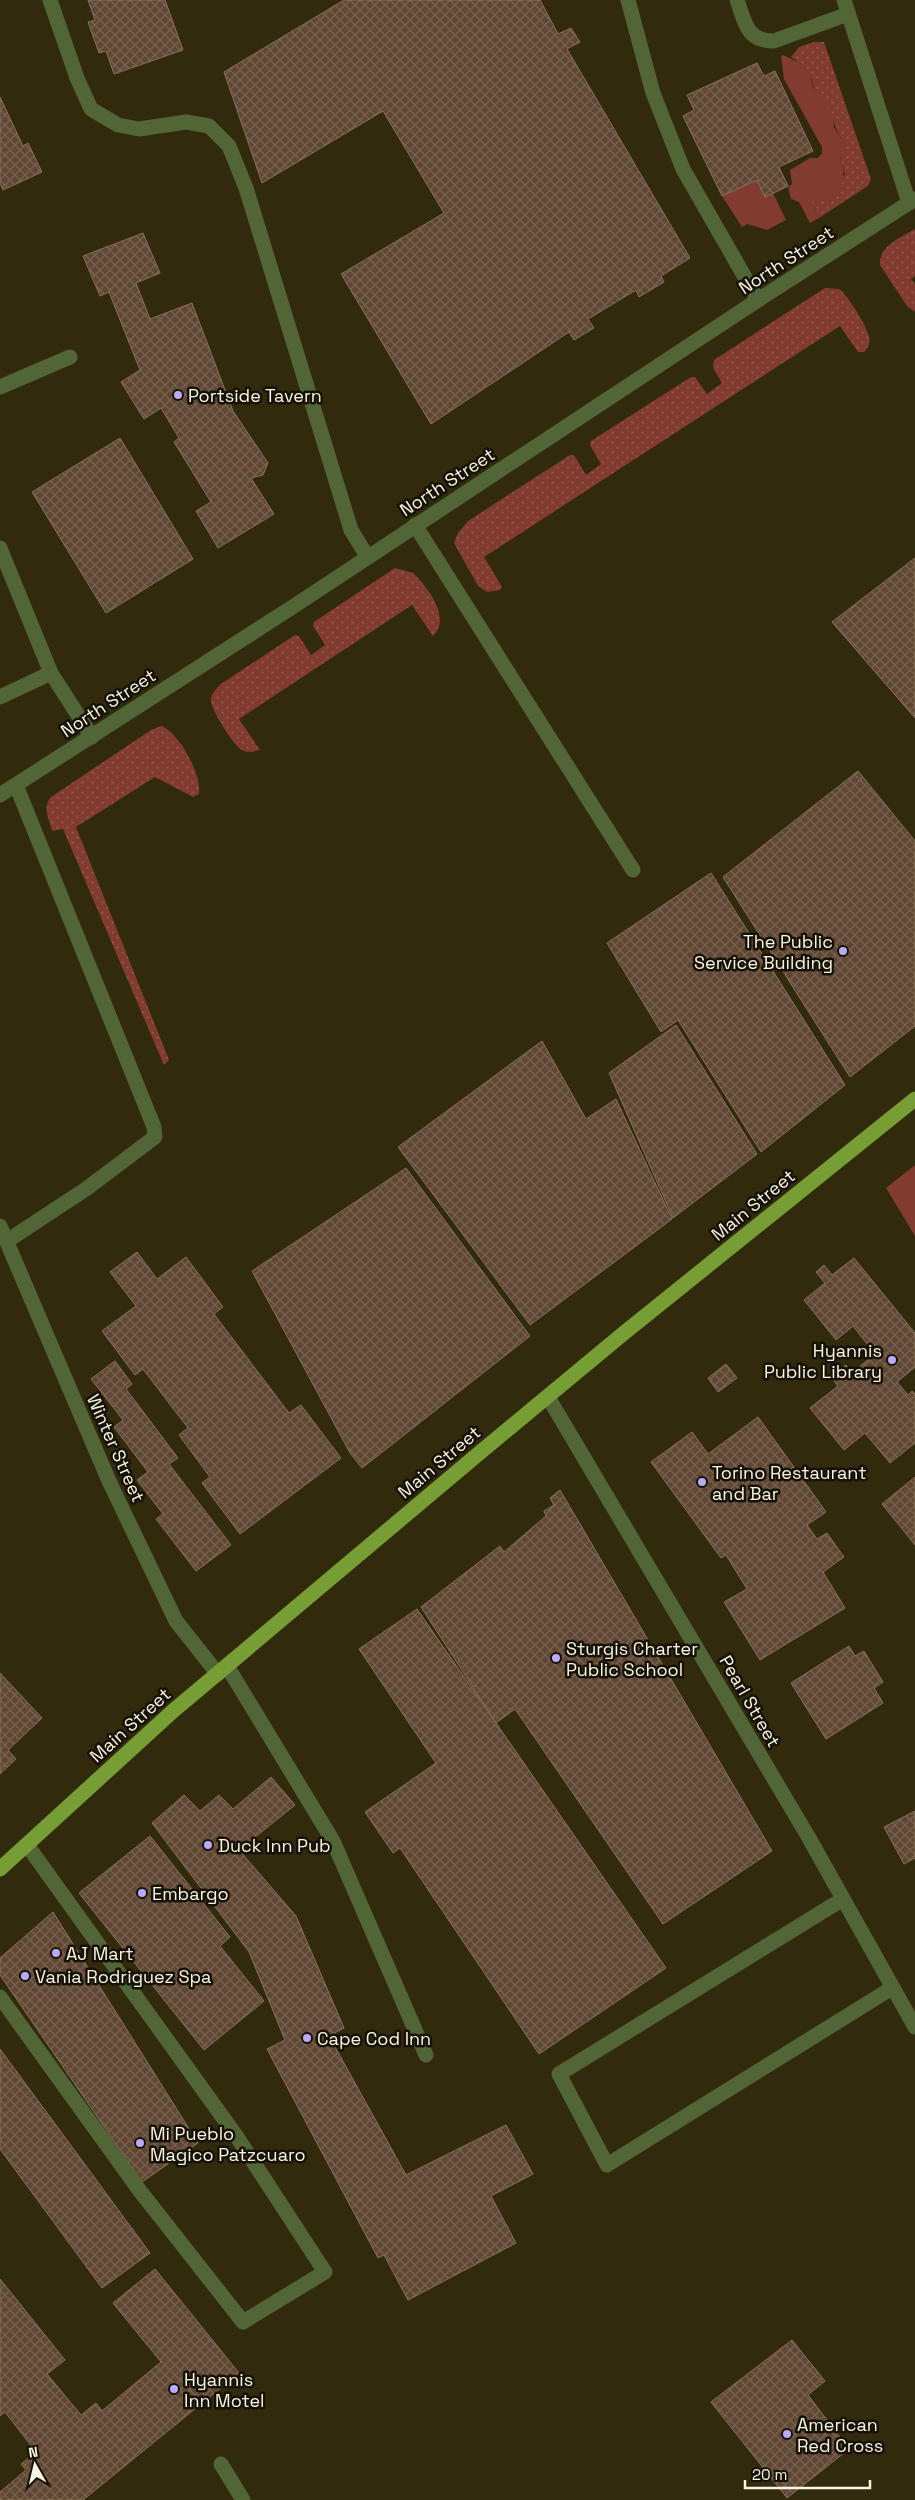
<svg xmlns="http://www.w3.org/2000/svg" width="915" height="2500" font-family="'Space Grotesk',sans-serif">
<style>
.grass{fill:url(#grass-dots)}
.garden{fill:#823b31}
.building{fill:url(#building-cross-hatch);stroke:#89705a}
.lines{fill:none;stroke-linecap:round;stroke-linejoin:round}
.minor{stroke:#516536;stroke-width:15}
.major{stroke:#779e35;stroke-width:15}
.poi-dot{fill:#b9abf7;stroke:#161207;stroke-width:2}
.labels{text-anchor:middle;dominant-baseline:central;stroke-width:5;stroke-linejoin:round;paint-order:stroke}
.street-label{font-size:18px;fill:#f9f4e3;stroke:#161207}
.poi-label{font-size:18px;fill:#f9f4e3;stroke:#161207;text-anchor:start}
</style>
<defs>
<pattern id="grass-dots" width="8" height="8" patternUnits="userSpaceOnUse" patternTransform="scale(1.25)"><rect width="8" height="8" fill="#823b31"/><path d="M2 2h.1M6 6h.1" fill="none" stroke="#94584f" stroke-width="1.8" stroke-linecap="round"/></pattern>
<pattern id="building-cross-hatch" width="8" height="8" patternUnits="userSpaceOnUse" patternTransform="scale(1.25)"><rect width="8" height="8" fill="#5f4733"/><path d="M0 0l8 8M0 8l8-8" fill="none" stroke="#776250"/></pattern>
</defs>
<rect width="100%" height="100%" fill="#312a0c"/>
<g class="grass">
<path d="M814,42H824L871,179L868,186L819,218L811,202L845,175L840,157L844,143C832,125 831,104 814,90C814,74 803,65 791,57L799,47Z"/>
<path d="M915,229V276L911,279L915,284V312L907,306L880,265C878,246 902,237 915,229Z"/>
<path d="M825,288L839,289C847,294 867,326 869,337C871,343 868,348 864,352H858L840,326L484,557L502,587L500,590L487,592L478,586L454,543L458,533L468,521L570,455H574L586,475L601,464L590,445L591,441L691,377H695L707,394L722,383L713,368L714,360Z"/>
<path d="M395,568L413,573C427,586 452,618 433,636L412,605L239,719L260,750C255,751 249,753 244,751C235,749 212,711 211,701C211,694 216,689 221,684L295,635L299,636L311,655L325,645L313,626L314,622Z"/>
<path d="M161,726C179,732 202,775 199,794L193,797L155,777L76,827L169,1060L164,1065L63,829L52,831C49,819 42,807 51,797L151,730Z"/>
</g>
<g class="garden">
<path d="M783,55L804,65L810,73L814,90L822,96L833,117L834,127L844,143V151L840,157C849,184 841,199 811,202L819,218L810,223L799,202L791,199L788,187L792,184L790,170L810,158H818L822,153V147L784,79L781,56Z"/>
<polygon points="757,180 773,193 786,220 767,230 747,224 742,227 722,196"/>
<polygon points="915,1165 915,1236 886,1188"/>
</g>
<g class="building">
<polygon points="88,0 165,0 183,50 114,74 106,51 99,53 88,22 95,20"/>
<polygon points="344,0 540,0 558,34 571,28 580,42 567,49 690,258 661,276 664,282 639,297 636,290 588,319 594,328 574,340 569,332 431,424 341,274 444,213 383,111 262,183 224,72"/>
<polygon points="757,63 764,76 775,71 813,151 779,167 788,186 778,191 765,197 757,180 722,196 683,116 694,110 687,95"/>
<polygon points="0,97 23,146 28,143 42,172 3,190 0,183"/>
<polygon points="143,233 160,273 136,283 150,319 192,303 233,411 268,463 263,475 251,478 274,514 218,548 196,511 211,502 174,442 179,438 161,408 144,419 121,382 140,370 109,292 100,296 83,256"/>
<polygon points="120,438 193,559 106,613 32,492"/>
<polygon points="915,558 915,718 832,622"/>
<polygon points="858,771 915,841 915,1026 850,1077 723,877"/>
<polygon points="711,873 845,1085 761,1152 678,1020 661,1032 607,943"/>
<polygon points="676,1025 757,1154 673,1218 609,1073"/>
<polygon points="542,1041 586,1119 616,1099 672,1219 530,1325 398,1147"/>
<polygon points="406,1168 530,1336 362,1468 350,1453 252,1271"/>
<polygon points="137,1252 157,1279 186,1257 223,1307 214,1314 289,1413 301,1405 341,1458 240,1534 202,1483 210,1477 179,1435 188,1428 143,1369 135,1375 102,1331 136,1306 110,1272"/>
<polygon points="854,1258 915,1333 915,1367 897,1382 908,1395 912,1391 915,1394 915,1443 890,1463 865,1433 844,1450 810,1408 838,1386 831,1377 846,1365 852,1373 875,1354 853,1326 836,1340 804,1300 825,1283 816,1272 824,1265 832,1275"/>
<polygon points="115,1361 132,1384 126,1389 178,1458 169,1464 231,1545 196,1571 156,1519 163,1514 137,1480 148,1472 114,1427 123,1420 91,1379"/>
<polygon points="726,1364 737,1378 718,1392 708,1378"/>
<polygon points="758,1417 826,1512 807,1525 817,1539 827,1533 844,1557 823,1572 845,1608 760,1660 724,1602 747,1589 726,1555 721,1558 651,1462 692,1432 708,1454"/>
<polygon points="915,1477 915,1545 882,1504"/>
<polygon points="560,1490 772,1851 663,1924 515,1709 496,1723 421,1607 500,1546 504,1552 546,1516 544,1511 554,1505 550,1498"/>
<polygon points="417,1609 666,1968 539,2054 400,1848 393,1853 365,1812 436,1763 359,1649"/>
<polygon points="849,1646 855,1656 864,1651 883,1682 874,1688 883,1703 826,1739 791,1683"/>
<polygon points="0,1673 42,1718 8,1750 16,1759 0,1774"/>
<polygon points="271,1777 295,1805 239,1850 296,1916 344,2028 329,2036 406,2175 506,2125 533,2174 491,2196 516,2243 408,2300 384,2255 378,2258 267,2049 285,2040 249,1952 152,1823 184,1795 200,1811 219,1795 233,1809"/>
<polygon points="915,1811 915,1858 904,1864 884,1827"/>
<polygon points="150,1836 230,1937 220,1946 264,2001 204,2050 79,1893"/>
<polygon points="53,1912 198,2143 142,2182 0,1975 0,1958"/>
<polygon points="0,2049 150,2253 102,2288 0,2149"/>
<polygon points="155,2269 239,2373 83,2500 0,2500 0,2492 26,2470 21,2464 36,2452 5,2412 0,2416 0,2279 65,2360 47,2374 81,2415 96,2403 102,2411 161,2362 113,2303"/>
<polygon points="792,2340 825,2381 808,2395 849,2449 787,2498 711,2402"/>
</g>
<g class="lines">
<g class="minor">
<polyline points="50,0 77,78 91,109 118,125 139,129 186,122 209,126 229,146 246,188 351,530 367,556"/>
<polyline points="628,0 653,93 683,169 758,300"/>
<path d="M737,0C745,22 746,41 774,41L848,14"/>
<polyline points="844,0 909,203"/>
<polyline points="0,387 70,357"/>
<polyline points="415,525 633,870"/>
<polyline points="0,548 51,673 92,737"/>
<polyline points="0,697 51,673"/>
<polyline points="0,795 291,608 758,300 915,199"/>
<polyline points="0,1226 109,1481 176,1621 218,1674"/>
<polyline points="7,1241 86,1189 155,1137 154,1127 16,785"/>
<polyline points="548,1397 809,1838 915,2027"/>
<polyline points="227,1666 333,1841 426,2055"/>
<polyline points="843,1899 559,2074 607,2165 892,1988"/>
<polyline points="0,1997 140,2191 243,2322 325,2272 237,2137 27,1845"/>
<polyline points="221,2464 243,2500"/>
</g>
<polyline class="major" points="0,1869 173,1711 477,1455 624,1333 915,1099"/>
</g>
<g class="poi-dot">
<circle cx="178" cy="395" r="5"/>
<circle cx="843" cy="951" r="5"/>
<circle cx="892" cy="1360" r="5"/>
<circle cx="702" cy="1482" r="5"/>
<circle cx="556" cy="1658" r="5"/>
<circle cx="208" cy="1845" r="5"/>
<circle cx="142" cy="1893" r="5"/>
<circle cx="56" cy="1953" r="5"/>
<circle cx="25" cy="1976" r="5"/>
<circle cx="307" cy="2038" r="5"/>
<circle cx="140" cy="2143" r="5"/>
<circle cx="174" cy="2389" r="5"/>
<circle cx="787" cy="2434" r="5"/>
</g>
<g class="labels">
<g class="street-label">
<text transform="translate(786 260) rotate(-33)">North Street</text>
<text transform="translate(447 482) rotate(-33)">North Street</text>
<text transform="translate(108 703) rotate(-33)">North Street</text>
<text transform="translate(753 1205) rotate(-39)">Main Street</text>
<text transform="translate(116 1448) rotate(66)">Winter Street</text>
<text transform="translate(439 1462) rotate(-40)">Main Street</text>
<text transform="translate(750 1701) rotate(60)">Pearl Street</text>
<text transform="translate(130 1725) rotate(-42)">Main Street</text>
</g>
<g class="poi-label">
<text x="188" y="395">Portside Tavern</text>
<text x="833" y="941" text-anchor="end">The Public<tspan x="833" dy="21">Service Building</tspan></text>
<text x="882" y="1350" text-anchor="end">Hyannis<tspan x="882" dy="21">Public Library</tspan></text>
<text x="712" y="1472">Torino Restaurant<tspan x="712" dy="21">and Bar</tspan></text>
<text x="566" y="1648">Sturgis Charter<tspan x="566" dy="21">Public School</tspan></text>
<text x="218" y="1845">Duck Inn Pub</text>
<text x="152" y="1893">Embargo</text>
<text x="66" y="1953">AJ Mart</text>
<text x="35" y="1976">Vania Rodriguez Spa</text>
<text x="317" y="2038">Cape Cod Inn</text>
<text x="150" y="2133">Mi Pueblo<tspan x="150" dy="21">Magico Patzcuaro</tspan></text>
<text x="184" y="2379">Hyannis<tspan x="184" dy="21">Inn Motel</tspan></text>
<text x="797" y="2424">American<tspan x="797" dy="21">Red Cross</tspan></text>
</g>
</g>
<g transform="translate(35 2465) rotate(352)" stroke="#161207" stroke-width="4" paint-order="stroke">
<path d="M0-4L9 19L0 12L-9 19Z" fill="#f9f4e3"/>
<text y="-8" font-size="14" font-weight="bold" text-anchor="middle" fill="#f9f4e3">N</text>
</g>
<path d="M745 2480v8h125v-8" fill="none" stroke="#f9f4e3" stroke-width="2.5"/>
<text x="752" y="2480" font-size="15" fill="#f9f4e3" stroke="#161207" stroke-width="4" paint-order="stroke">20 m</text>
</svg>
